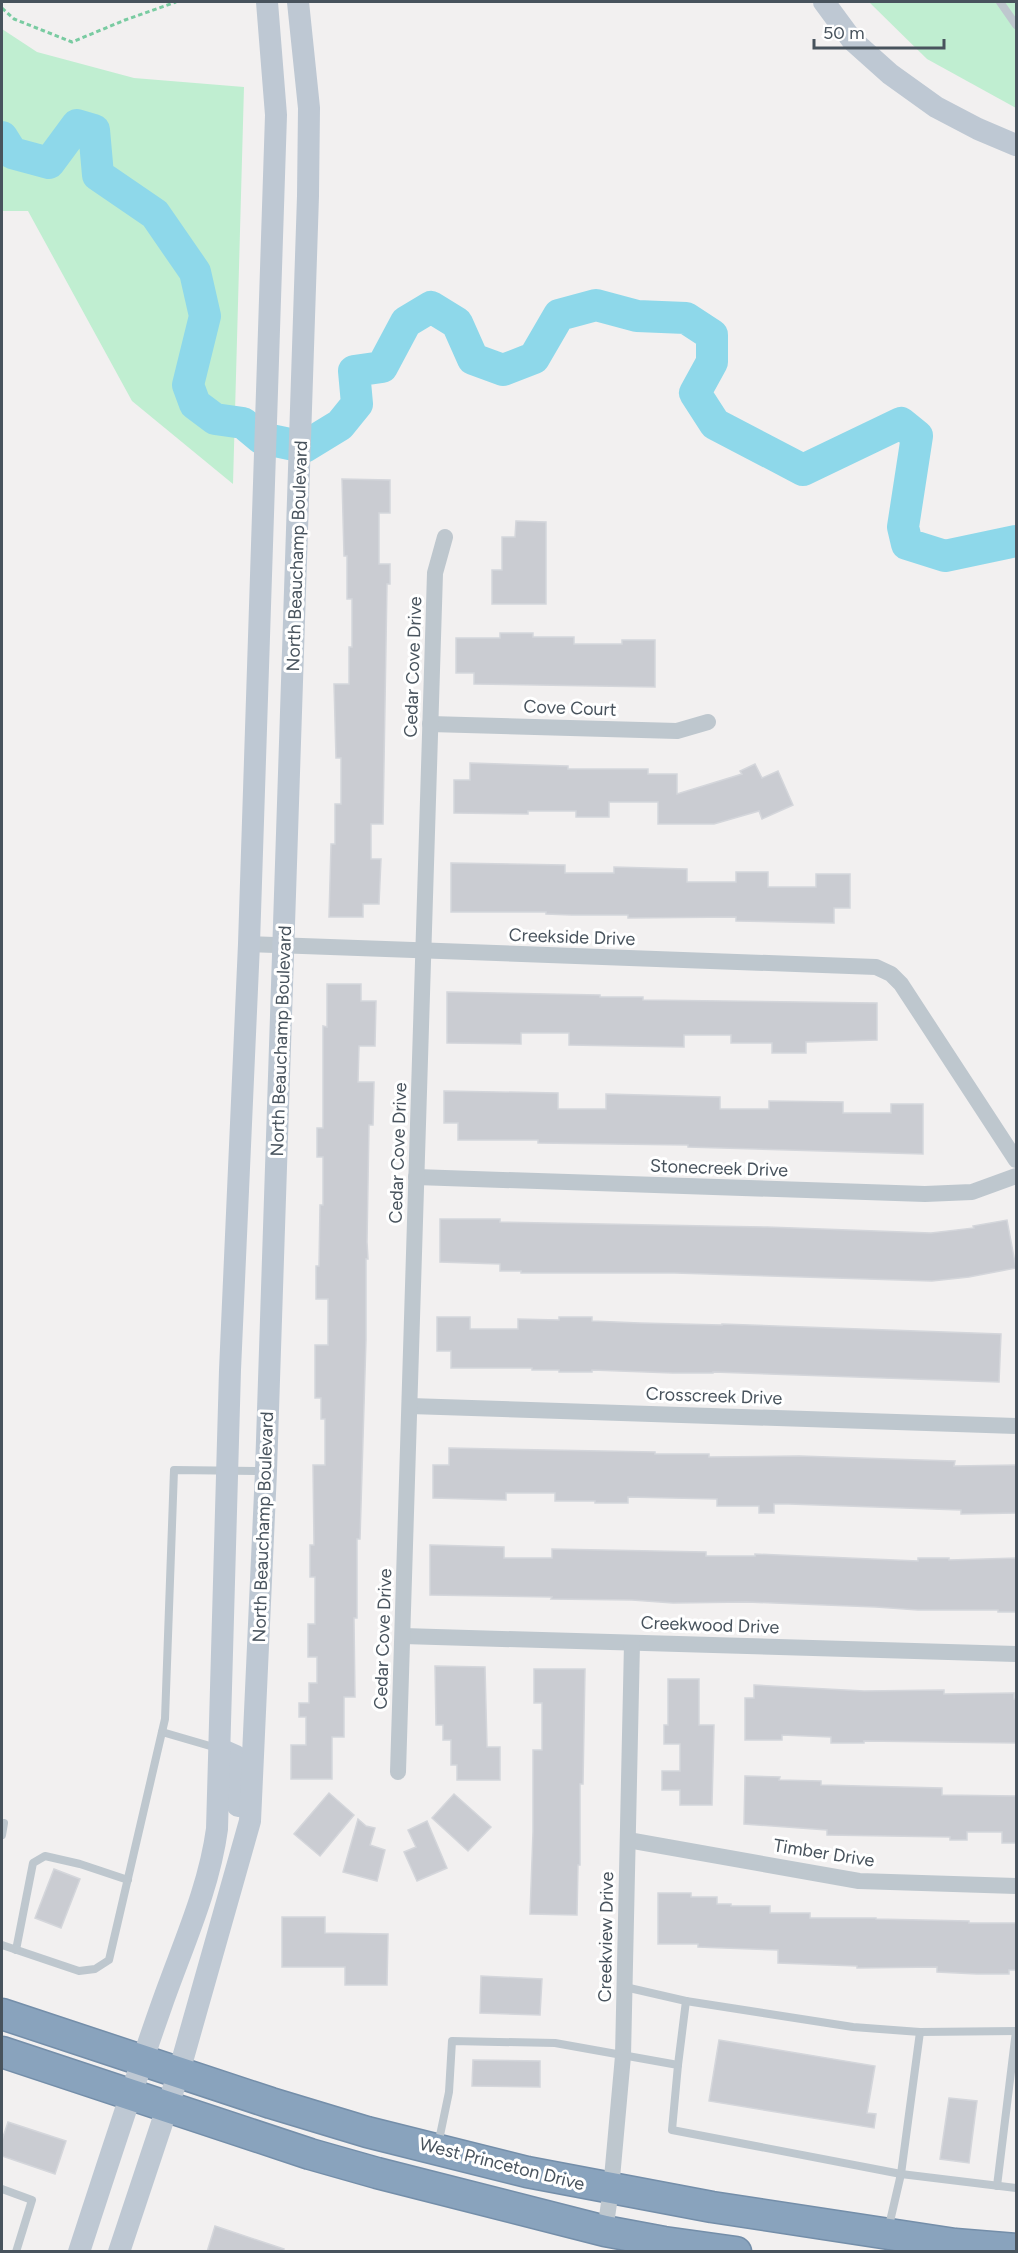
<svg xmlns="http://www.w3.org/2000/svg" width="1018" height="2253" font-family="Figtree,sans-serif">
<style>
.green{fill:#c0eed1}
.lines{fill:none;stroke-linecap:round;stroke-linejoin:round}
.river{stroke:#8ed8ea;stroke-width:32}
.building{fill:#caccd2;stroke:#d4d6db;stroke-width:1.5}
.highway-casing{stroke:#748ea9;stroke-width:33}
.path{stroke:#79cba1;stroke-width:3;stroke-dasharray:4.5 3;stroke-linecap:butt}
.lane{stroke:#bec7ce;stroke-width:8}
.street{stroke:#bec7ce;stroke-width:16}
.secondary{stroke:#bec8d3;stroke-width:22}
.highway{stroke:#89a3bd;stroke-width:30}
.labels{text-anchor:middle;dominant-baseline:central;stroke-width:6;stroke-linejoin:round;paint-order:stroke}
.street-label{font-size:18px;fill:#48535d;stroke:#fff}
</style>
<rect width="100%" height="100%" fill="#f2f0f0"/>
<g class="green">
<polygon points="869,2 1016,2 1016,108 927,59"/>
<polygon points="2,29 37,52 134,78 244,87 233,484 132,401 28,211 2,211"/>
</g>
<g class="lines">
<polyline class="river" points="2,137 12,153 49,163 77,125 94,130 98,175 155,214 195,272 205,316 188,385 195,404 215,419 243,423 261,438 304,447 340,425 357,404 354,371 382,367 406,322 431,307 457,323 473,359 503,370 534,358 559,315 596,305 637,316 686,318 712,335 712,362 695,393 715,424 803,470 901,423 917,436 903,527 907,544 945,556 1016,541"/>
</g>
<g class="building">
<polygon points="342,479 390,480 390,513 379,513 379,564 390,564 390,584 387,584 383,824 371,824 371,859 381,859 379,904 363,904 363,917 329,917 331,844 335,844 335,804 341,804 341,758 336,758 334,684 349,684 349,647 352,647 352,599 347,599 347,556 344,556"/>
<polygon points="516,521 546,522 546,604 492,604 492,570 502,570 502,537 515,537"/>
<polygon points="500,633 533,633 533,637 574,637 574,644 622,644 622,640 655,640 655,687 474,684 474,673 456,673 456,638 500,638"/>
<polygon points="470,763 568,766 568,769 648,769 648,774 677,774 677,794 742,774 740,771 755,764 762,778 778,771 793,805 762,819 759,811 714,824 658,824 658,802 609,802 609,817 576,817 576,811 528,811 528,814 454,813 454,780 470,780"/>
<polygon points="451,863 565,865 565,873 614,873 614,867 687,869 687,882 736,882 736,872 768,872 768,887 816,887 816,874 850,874 850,908 834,908 834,923 736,921 736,917 628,918 628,915 572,915 546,914 546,912 451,912"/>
<polygon points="327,984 361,984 361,1001 376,1001 375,1046 359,1046 358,1082 374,1082 373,1125 369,1125 367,1242 368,1259 366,1259 366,1339 360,1539 357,1539 357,1618 354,1618 355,1697 344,1697 344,1737 332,1737 332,1779 291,1779 291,1745 306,1745 306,1717 299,1717 299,1703 309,1703 309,1683 317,1683 317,1657 308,1657 308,1624 315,1624 315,1577 310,1577 310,1545 314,1545 313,1465 325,1465 325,1419 321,1419 321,1398 315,1398 315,1345 328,1345 328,1299 316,1299 316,1266 319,1266 320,1205 323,1205 323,1157 317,1157 317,1128 323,1128 323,1026 327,1027"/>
<polygon points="447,992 600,995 600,997 643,997 643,1000 877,1003 877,1040 806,1042 806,1053 772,1053 772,1043 731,1043 731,1035 684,1035 684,1047 569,1045 569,1033 521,1033 521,1044 447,1043"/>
<polygon points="444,1091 558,1093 558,1109 606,1109 606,1094 720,1097 720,1109 769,1109 769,1101 843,1102 843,1113 891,1113 891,1104 923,1104 923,1154 688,1147 688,1145 538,1143 538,1140 458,1140 458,1123 444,1123"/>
<polygon points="440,1219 500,1219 500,1222 767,1227 931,1233 974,1228 973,1226 1007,1220 1016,1268 969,1277 932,1281 675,1273 521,1273 521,1271 500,1271 500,1264 440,1262"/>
<polygon points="437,1317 470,1317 470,1329 518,1329 518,1319 559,1320 559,1317 592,1317 592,1321 640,1323 722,1325 722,1324 1001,1334 999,1382 713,1372 713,1373 673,1373 592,1370 592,1372 559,1372 559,1370 532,1370 532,1368 451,1368 451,1351 437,1351"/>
<polygon points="449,1448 655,1452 655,1454 709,1454 709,1457 799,1456 921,1460 955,1461 954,1466 1017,1465 1017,1513 961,1514 961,1510 789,1504 774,1504 774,1513 759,1513 759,1506 717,1506 717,1499 628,1497 628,1503 595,1503 595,1501 555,1501 555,1493 506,1493 506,1500 433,1498 433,1465 449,1465"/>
<polygon points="430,1545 504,1547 504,1558 552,1558 552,1549 706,1552 706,1556 755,1556 755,1554 918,1561 918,1558 949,1558 949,1560 1017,1558 1017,1612 998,1612 998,1610 918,1610 876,1607 747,1602 673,1603 632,1600 551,1599 552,1597 430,1595"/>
<polygon points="435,1666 485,1667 487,1747 500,1747 500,1780 457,1780 457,1765 451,1765 451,1740 443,1740 443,1725 436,1725"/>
<polygon points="534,1669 585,1669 583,1784 580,1784 580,1865 578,1865 577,1915 530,1914 533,1832 533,1750 542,1750 542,1703 534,1703"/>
<polygon points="668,1679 699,1679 699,1725 714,1725 712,1805 680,1805 680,1790 662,1790 662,1771 680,1771 680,1744 664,1744 664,1725 668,1725"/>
<polygon points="754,1685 864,1691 944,1690 944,1694 1014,1693 1014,1699 1017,1699 1017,1743 864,1741 864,1743 831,1743 831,1737 782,1735 782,1740 745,1740 745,1698 754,1698"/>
<polygon points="745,1776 780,1777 779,1780 821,1781 821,1785 942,1788 942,1795 1017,1796 1017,1843 1002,1843 1002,1832 967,1832 967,1840 950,1840 950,1837 827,1835 827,1830 744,1824"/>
<polygon points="329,1793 354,1815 320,1856 294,1834"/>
<polygon points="454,1794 491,1827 468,1851 432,1818"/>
<polygon points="358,1819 366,1826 375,1828 370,1845 385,1850 377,1881 343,1872"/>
<polygon points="427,1821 447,1868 417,1881 404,1852 416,1847 408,1830"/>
<polygon points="54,1869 80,1879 61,1928 35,1918"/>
<polygon points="658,1893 691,1893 691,1897 717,1897 717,1904 731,1904 731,1906 770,1906 770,1913 810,1913 810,1918 876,1918 876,1919 969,1921 969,1923 1017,1923 1017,1970 1009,1970 1009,1974 977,1974 937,1972 937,1967 857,1968 857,1966 778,1963 778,1950 698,1947 698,1944 658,1944"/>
<polygon points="282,1917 325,1917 325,1933 388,1934 387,1985 345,1985 345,1967 282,1967"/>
<polygon points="481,1976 542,1979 540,2015 480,2013"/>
<polygon points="719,2040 875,2066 867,2113 876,2114 874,2128 709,2101"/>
<polygon points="473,2060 540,2061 540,2087 472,2086"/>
<polygon points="949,2098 977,2101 969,2163 940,2159"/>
<polygon points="8,2122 66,2141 55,2174 2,2156 2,2140"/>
<polygon points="215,2226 284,2249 283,2252 207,2252"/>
</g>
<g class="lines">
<defs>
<g id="highway">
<polyline points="2,2014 271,2103 367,2132 527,2172 712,2207 955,2244 1016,2249"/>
<polyline points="2,2052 310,2154 377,2173 605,2231 664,2242 736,2252"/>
</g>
</defs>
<use href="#highway" class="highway-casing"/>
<polyline class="path" points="2,8 14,19 72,42 125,20 176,2"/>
<g class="lane">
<polyline points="1000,2 1016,25"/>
<polyline points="162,1732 217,1748"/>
<polyline points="2,1835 4,1823"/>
<polyline points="2,1945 79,1971 95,1969 109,1960 165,1719 174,1470 266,1471"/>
<polyline points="16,1950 33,1863 45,1856 80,1864 128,1880"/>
<polyline points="625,1987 686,2001 678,2065"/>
<polyline points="686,2001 853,2027 920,2032 1016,2031"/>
<polyline points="920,2032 901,2174 1016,2188"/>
<polyline points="438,2145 449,2092 452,2041 555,2043 678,2065 672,2130 901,2174 888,2230"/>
<polyline points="997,2186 1016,2031"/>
<polyline points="2,2189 32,2200 16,2252"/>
</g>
<g class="street">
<polyline points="430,724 677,731 708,722"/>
<polyline points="249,944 876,967 891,974 901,984 1016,1160"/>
<polyline points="416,1177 925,1194 972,1192 1016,1176"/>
<polyline points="410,1406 1016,1426"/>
<polyline points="403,1636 1016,1654"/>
<polyline points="398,1772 435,573 445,537"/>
<polyline points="628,1840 859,1881 1016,1886"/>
<polyline points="605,2231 611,2189 623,2056 632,1643"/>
</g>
<g class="secondary">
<polyline points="824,2 852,40 890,74 936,107 978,129 1016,145"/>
<polyline points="220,1749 236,1756 238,1806"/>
<path d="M79,2252C106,2169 133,2086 162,2004C182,1947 209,1889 217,1829L230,1370L249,944L276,115L267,2"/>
<polyline points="119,2252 179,2072 250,1821 266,1471 308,196 309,108 298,2"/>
</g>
<use href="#highway" class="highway"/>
</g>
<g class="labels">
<g class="street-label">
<text transform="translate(297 556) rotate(-88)">North Beauchamp Boulevard</text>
<text transform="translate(413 667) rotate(-88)">Cedar Cove Drive</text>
<text transform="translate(570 708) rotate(2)">Cove Court</text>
<text transform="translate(572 937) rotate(2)">Creekside Drive</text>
<text transform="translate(281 1041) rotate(-88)">North Beauchamp Boulevard</text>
<text transform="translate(398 1153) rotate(-88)">Cedar Cove Drive</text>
<text transform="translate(719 1168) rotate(2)">Stonecreek Drive</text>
<text transform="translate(714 1396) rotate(2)">Crosscreek Drive</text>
<text transform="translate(263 1527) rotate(-88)">North Beauchamp Boulevard</text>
<text transform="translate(710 1625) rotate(2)">Creekwood Drive</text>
<text transform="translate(383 1639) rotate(-88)">Cedar Cove Drive</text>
<text transform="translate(824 1853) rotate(9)">Timber Drive</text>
<text transform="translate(606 1937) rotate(-89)">Creekview Drive</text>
<text transform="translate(502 2164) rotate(14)">West Princeton Drive</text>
</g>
</g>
<rect width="1018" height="2253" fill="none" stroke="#48535d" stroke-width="6"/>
<path d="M814 39v9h130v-9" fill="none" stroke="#48535d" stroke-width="3"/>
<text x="823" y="39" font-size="18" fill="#48535d" stroke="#ffffff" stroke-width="4.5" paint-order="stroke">50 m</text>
</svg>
